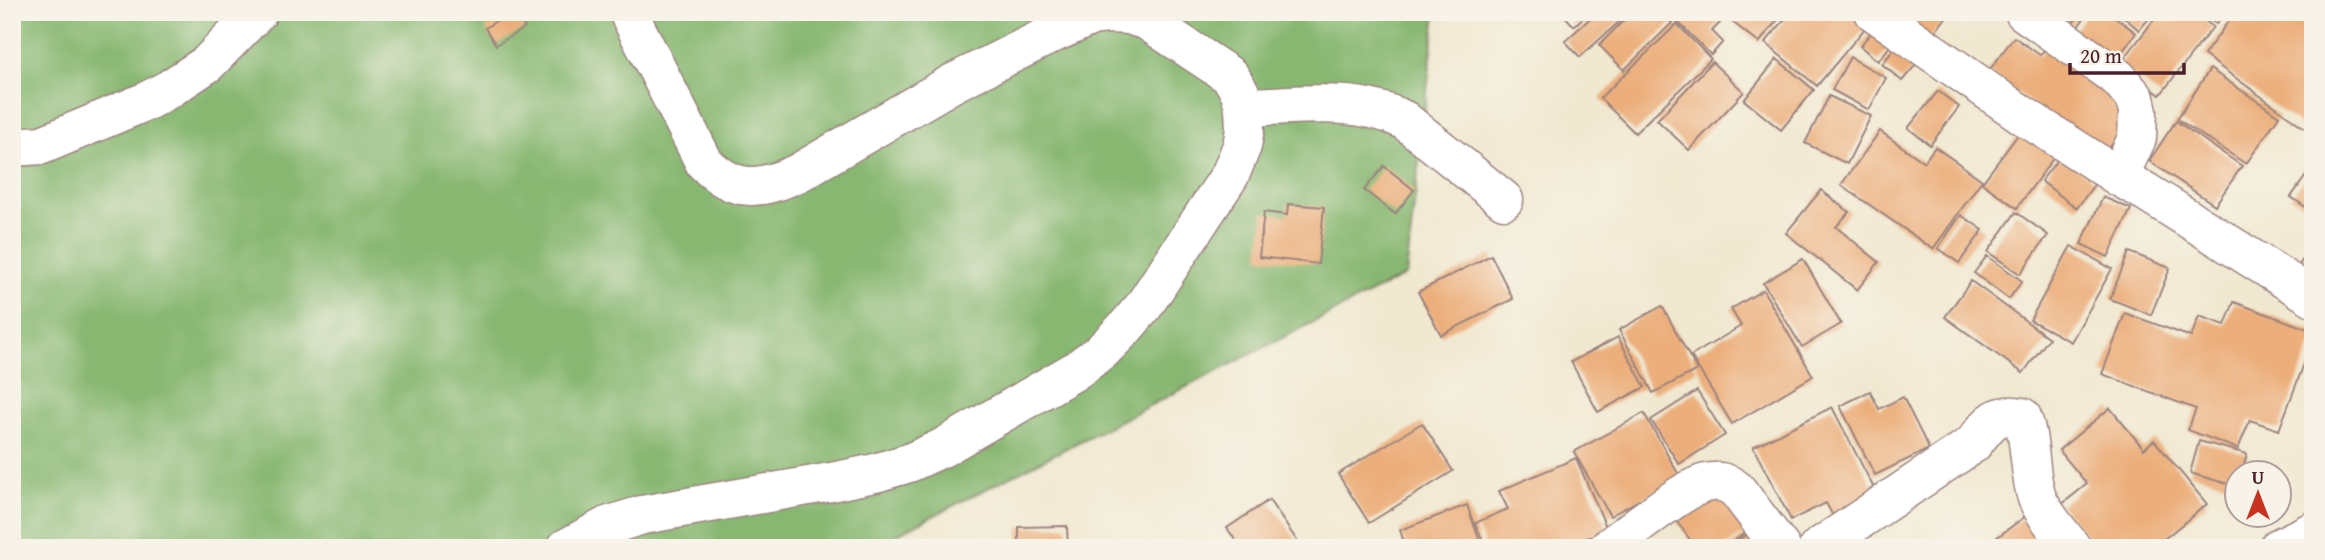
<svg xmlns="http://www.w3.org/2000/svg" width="2325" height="560" font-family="'Gentium Book Plus',serif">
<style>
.forest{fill:#87b771;stroke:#686b4e;stroke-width:2}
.building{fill:#ecaf7c}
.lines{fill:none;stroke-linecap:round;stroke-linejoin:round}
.minor-casing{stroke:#9d847e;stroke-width:41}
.secondary-casing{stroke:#9d847e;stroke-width:41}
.minor{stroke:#fff;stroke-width:38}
.secondary{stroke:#fff;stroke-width:38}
</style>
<rect width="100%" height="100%" fill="#f7f3e8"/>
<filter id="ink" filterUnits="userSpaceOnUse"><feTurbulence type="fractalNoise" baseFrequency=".0143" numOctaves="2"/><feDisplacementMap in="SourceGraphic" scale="14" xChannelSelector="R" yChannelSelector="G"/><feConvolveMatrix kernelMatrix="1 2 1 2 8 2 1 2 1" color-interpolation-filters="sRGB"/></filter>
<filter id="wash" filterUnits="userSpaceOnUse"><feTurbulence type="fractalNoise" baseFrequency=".00686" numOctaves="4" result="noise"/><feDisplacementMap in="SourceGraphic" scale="28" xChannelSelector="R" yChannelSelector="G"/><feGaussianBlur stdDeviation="1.57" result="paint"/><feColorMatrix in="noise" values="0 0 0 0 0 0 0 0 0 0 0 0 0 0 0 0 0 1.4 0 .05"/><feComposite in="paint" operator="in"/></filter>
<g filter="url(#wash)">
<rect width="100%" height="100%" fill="#f0e8d0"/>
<polygon class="forest" points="12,12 1436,12 1406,275 870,548 12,548"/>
<g id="blocks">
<g class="building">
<polygon points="511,12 516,12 525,28 496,45 485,28"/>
<polygon points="1561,12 1589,12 1574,26"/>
<polygon points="1597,12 1630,12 1580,57 1565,41"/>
<polygon points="1632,12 1661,12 1672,23 1624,70 1599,45"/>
<polygon points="1681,12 1709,12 1720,23 1712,31 1723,42 1711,55 1675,19"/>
<polygon points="1720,12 1784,12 1759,43"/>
<polygon points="1791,12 1860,12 1871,21 1817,86 1765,43"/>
<polygon points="1894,12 1950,12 1930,39"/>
<polygon points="2050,12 2083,12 2067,29"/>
<polygon points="2089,12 2109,12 2136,33 2113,64 2073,33"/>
<polygon points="2118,12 2150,12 2153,14 2139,30"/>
<polygon points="2160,12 2194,12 2213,27 2160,95 2120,64"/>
<polygon points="2201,12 2225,12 2216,24"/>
<polygon points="2235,12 2313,12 2313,134 2204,55"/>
<polygon points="1882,19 1900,34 1878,61 1860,46"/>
<polygon points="1677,24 1711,59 1635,133 1600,98"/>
<polygon points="2014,37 2040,55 2046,48 2136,112 2104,155 1988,72"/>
<polygon points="1903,38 1924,55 1902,81 1882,64"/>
<polygon points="1850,57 1886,78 1869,110 1832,90"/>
<polygon points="1777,59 1814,90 1781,130 1744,100"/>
<polygon points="1712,62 1744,92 1689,150 1657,120"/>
<polygon points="2210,69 2279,116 2246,164 2177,119"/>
<polygon points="1938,91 1959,107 1930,145 1908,128"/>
<polygon points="1829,96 1871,116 1847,164 1805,143"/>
<polygon points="2176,121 2242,166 2215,205 2149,161"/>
<polygon points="1880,131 1924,162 1935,147 1982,180 1933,249 1841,185"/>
<polygon points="2020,132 2054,157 2017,208 1982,183"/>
<polygon points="2061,155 2096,182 2077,208 2041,181"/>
<polygon points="1384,166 1414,190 1395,214 1364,190"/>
<polygon points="2313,166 2313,212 2291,197"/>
<polygon points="1821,190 1849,212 1836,227 1879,262 1857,290 1786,233"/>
<polygon points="2103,197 2131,209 2108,257 2081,244"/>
<polygon points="1288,204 1324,207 1318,264 1259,257 1264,212 1287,215"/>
<polygon points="2016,212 2048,235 2020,274 1988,252"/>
<polygon points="1961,215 1983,230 1959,263 1938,248"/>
<polygon points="2071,246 2112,269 2071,342 2030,320"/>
<polygon points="2309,250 2313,253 2313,286 2294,273"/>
<polygon points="2129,252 2170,268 2151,315 2110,299"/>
<polygon points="1491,255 1513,299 1441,335 1418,292"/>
<polygon points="1987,256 2022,281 2009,299 1974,273"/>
<polygon points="1803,259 1841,324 1802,347 1763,283"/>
<polygon points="1971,281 2049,338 2023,373 1945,317"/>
<polygon points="1763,290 1813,376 1732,424 1691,356 1741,326 1731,309"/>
<polygon points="2234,302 2313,331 2313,340 2279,430 2250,420 2238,449 2188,430 2196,409 2102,374 2125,313 2191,337 2199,316 2225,325"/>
<polygon points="1662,306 1697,370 1653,393 1619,330"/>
<polygon points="1618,337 1645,387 1598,412 1571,362"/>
<polygon points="1697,391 1725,435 1679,464 1651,420"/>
<polygon points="1870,391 1879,409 1903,397 1929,449 1875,475 1840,406"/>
<polygon points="1832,407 1879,498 1835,520 1826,503 1791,520 1753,447"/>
<polygon points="2110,408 2144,449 2154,440 2207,504 2153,548 2097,548 2061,505 2087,484 2059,450"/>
<polygon points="1644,413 1680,477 1610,516 1574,452"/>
<polygon points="1422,423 1453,471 1369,523 1338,474"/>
<polygon points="2199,441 2247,454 2242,472 2238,472 2238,487 2190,473"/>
<polygon points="1576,458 1607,529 1567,547 1565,542 1551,548 1486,548 1475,523 1508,509 1499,491"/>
<polygon points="1720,487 1750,529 1724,548 1696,548 1675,519"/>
<polygon points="1269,500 1302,548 1241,548 1227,528"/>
<polygon points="1467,505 1482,548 1406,548 1400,530"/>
<polygon points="2034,510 2062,548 1991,548 1988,544"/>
<polygon points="1067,526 1068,548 1019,548 1019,527"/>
<polygon points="1754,529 1768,548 1728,548"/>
</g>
</g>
</g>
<g filter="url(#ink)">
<use href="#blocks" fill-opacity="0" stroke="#9d847e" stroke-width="2"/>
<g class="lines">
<defs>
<g id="minor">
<polyline points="1874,12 2024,116 2119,177"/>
<polyline points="2024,12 2118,78 2135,98 2138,111 2137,138 2119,177 2146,192 2313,297"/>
<path d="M1244,107C1297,106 1355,96 1404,120L1504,200"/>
<polyline points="12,147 42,145 147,101 169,89 207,64 258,12"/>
<path d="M566,548L607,526L642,515L831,482L875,473L909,463L942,448L1075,371L1102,351L1125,328L1143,307L1230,175L1242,146L1245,129L1244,107L1240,92L1230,76L1147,21L1129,15L1109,14L1092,16L1054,33L953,83L798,173C761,190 734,194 704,162L628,12"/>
<path d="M1608,548C1630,532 1683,488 1706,483C1719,480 1727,482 1737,490L1781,548"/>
<path d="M1818,548L1973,444C1988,425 1995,411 2022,417C2032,443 2028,472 2037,498C2044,515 2061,533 2072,548"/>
</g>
<polyline id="secondary" points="2278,548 2313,531"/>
</defs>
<use href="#minor" class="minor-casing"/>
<use href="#secondary" class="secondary-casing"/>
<use href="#minor" class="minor"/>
<use href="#secondary" class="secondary"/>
</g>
</g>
<rect width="2325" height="560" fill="none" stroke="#f7f3e8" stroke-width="42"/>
<g transform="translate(2258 494)"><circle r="33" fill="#f7f3e8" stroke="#b29e9c" stroke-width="2"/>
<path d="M0-5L12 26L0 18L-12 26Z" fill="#c8321e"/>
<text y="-10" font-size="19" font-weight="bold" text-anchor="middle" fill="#4a1f2b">U</text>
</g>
<path d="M2070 63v10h114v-10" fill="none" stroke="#4a1f2b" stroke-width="3.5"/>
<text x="2080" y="63" font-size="21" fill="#4a1f2b" stroke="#f7f3e8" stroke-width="5" paint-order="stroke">20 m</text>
</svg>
